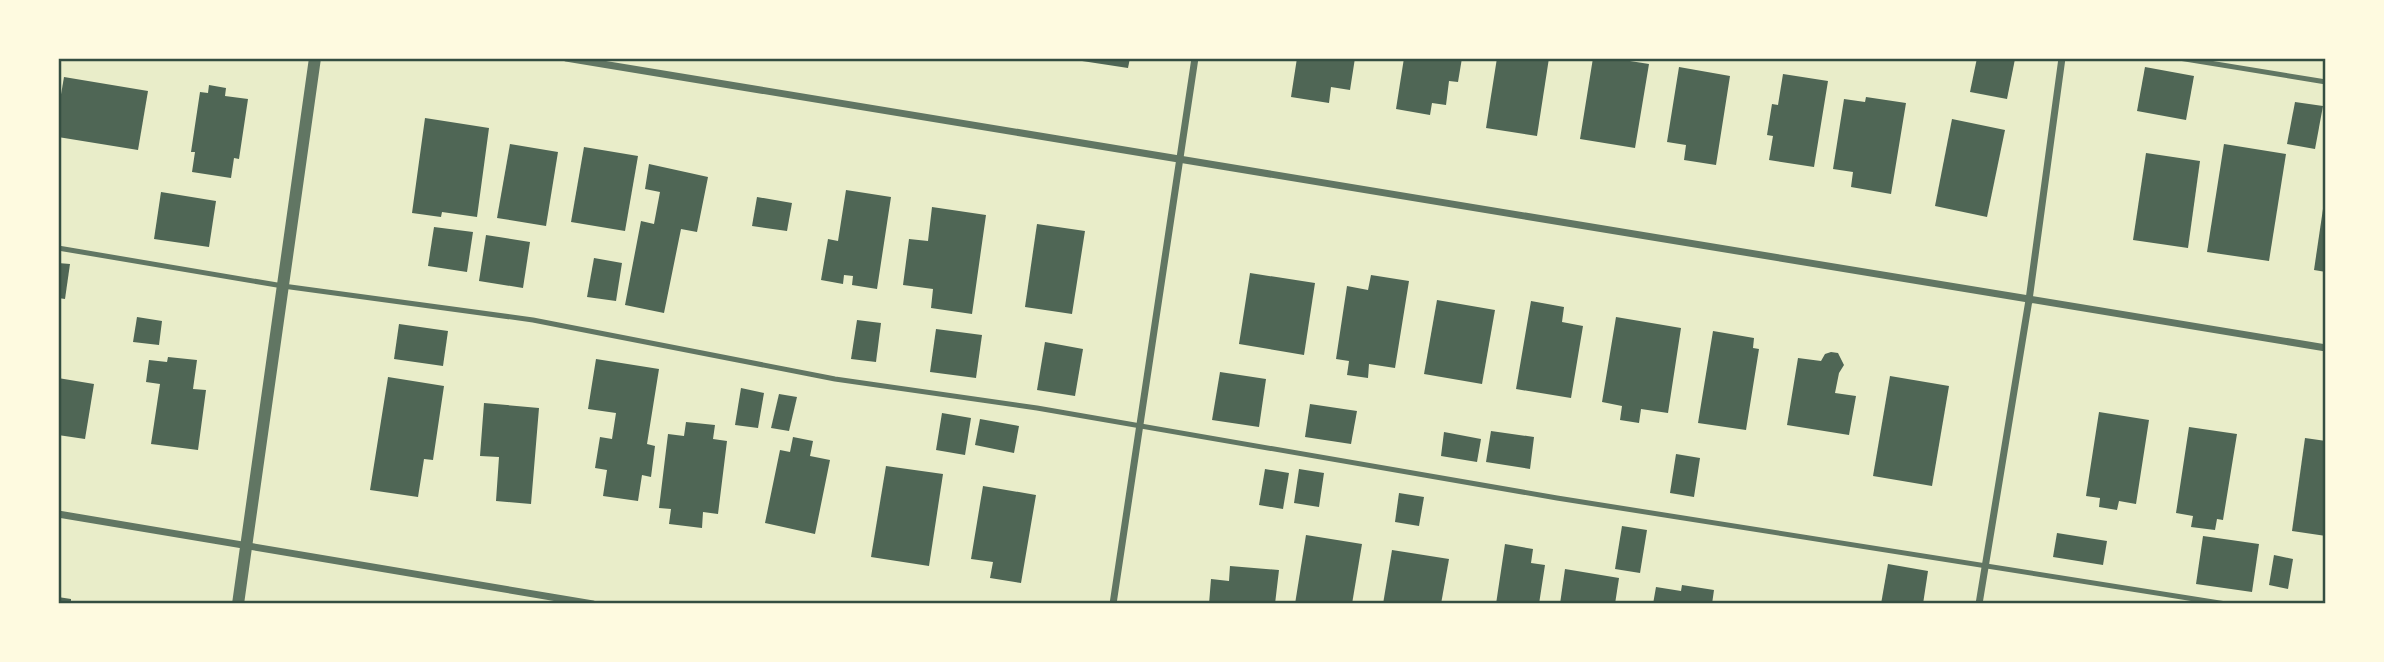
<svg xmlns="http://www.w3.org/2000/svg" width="2384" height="662" font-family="Inter,sans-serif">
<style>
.building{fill:#4f6655}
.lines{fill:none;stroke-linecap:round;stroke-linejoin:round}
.service{stroke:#617663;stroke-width:5}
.minor{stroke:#617663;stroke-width:7}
.tertiary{stroke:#617663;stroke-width:12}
.neatline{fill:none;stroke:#344e41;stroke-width:2.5}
</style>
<rect width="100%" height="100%" fill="#e9edc9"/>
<g class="building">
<polygon points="1083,58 1130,58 1128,68 1082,61"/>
<polygon points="1297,58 1355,58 1350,90 1331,87 1329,103 1291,97"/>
<polygon points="1404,58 1462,58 1458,82 1449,81 1446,105 1432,103 1430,115 1396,109"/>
<polygon points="1497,58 1549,58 1537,136 1486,128"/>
<polygon points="1593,58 1631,58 1630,61 1649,64 1635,148 1580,139"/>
<polygon points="1977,58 2015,59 2007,99 1970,92"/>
<polygon points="1679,67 1730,76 1716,165 1684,160 1686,145 1667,142"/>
<polygon points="2145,67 2194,76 2186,120 2137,111"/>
<polygon points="1783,74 1828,81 1814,167 1769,160 1773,136 1767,135 1772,104 1778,105"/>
<polygon points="64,77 148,91 138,150 58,137 58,112"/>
<polygon points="209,85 226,88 225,96 248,99 239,159 234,158 231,178 192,172 195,152 191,152 200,92 208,93"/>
<polygon points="1866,97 1906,103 1891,194 1851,187 1853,172 1833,169 1844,99 1865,102"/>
<polygon points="2295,102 2323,106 2315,149 2287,144"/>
<polygon points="425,118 489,128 477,217 442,212 441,217 412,213"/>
<polygon points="1952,119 2005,130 1987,217 1935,206"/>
<polygon points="510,144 558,152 546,226 497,218"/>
<polygon points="2224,144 2286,154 2269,261 2207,252"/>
<polygon points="584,147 638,156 625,231 571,222"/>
<polygon points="2146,153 2200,161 2188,248 2133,240"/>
<polygon points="649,164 708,177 697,232 681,229 664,313 625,305 641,221 654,224 660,192 645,189"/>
<polygon points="846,190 891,197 877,289 852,285 853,276 844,275 843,284 821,280 828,239 838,241"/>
<polygon points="161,192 216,201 209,247 154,239"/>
<polygon points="757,197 792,203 787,231 752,226"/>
<polygon points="2324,202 2326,202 2326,272 2314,270"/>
<polygon points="932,207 986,215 972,314 931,308 933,289 903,285 909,239 928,241"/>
<polygon points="1037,224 1085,231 1072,314 1025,307"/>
<polygon points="434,227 473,232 467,272 428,266"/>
<polygon points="486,235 530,242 523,288 479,281"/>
<polygon points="594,258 622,263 616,301 587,297"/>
<polygon points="58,263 70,264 65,299 58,298"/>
<polygon points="1250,273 1315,283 1304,355 1239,344"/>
<polygon points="1371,275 1409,281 1395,368 1369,364 1368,378 1347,375 1349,361 1336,359 1347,286 1368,290"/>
<polygon points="1437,300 1495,310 1482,384 1424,374"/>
<polygon points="1531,301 1564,307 1562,322 1583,326 1571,398 1516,389"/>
<polygon points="137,317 162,321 159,345 133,342"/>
<polygon points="1616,317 1681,328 1668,413 1641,409 1639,423 1620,420 1622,406 1602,402"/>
<polygon points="857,320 881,323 876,362 851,359"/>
<polygon points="399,324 448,331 443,366 394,359"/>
<polygon points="936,329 982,335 976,378 930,372"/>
<polygon points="1713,331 1754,338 1753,348 1759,349 1746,430 1698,423"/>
<polygon points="1045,342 1083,349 1075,396 1037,390"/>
<polygon points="1831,352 1838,353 1844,365 1839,373 1835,393 1856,396 1849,435 1787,425 1798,358 1821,361 1825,354"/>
<polygon points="168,357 197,360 193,389 206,390 198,450 151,444 160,384 146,382 149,360 167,362"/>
<polygon points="596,359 659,369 647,444 655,446 651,477 642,475 638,501 603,496 607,470 595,468 600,437 612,439 616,413 588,409"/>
<polygon points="1220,372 1266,379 1259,427 1212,420"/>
<polygon points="1890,376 1949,386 1932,486 1873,476"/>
<polygon points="388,377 444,386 433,460 424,459 418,497 370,490"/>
<polygon points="58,378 94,384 85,439 58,435"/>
<polygon points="741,388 764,393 758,428 735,425"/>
<polygon points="779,394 797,397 789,431 771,428"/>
<polygon points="484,403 539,408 531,504 496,501 499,457 480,456"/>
<polygon points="1310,404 1357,411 1351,444 1305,437"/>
<polygon points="2099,412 2149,420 2136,504 2119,501 2117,510 2099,507 2100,498 2086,496"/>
<polygon points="942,413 971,418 965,455 936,450"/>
<polygon points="980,419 1019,426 1014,453 975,445"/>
<polygon points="686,422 715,425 713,439 727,441 718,514 703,512 702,528 669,524 671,509 659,508 668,434 684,436"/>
<polygon points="2189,427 2237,434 2223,520 2217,519 2215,530 2191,527 2193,516 2176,513"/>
<polygon points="1491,431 1534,437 1530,469 1486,462"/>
<polygon points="1444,432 1481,439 1477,462 1441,456"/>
<polygon points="793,437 813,441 810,456 830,460 815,534 765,523 780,450 790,452"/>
<polygon points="2305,438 2326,441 2326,536 2292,531"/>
<polygon points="1676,454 1700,458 1694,497 1670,493"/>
<polygon points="886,466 943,474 929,566 871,557"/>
<polygon points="1265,469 1289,473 1283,509 1259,505"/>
<polygon points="1299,469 1324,473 1319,507 1294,503"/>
<polygon points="983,486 1036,495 1021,583 990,578 993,562 971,559"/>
<polygon points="1399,493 1424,497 1419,526 1395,522"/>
<polygon points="1622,526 1647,530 1640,573 1615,569"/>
<polygon points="2057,533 2107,541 2103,565 2053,557"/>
<polygon points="1306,535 1362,544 1352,604 1295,604"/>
<polygon points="2203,536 2259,544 2252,592 2196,584"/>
<polygon points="1505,544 1533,549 1531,563 1545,565 1539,604 1496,604"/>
<polygon points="1392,550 1449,559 1441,604 1383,604"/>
<polygon points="2274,555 2293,559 2288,589 2269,585"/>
<polygon points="1888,564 1928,571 1923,604 1881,604"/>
<polygon points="1230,566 1279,570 1275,604 1209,604 1211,579 1229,581"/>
<polygon points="1565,569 1619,578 1615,604 1560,604"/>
<polygon points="1682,585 1714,590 1712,604 1653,604 1656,587 1681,591"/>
<polygon points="58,597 71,599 71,604 58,604"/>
</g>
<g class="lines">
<g class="service">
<polyline points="2179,58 2326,82"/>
<polyline points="58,248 283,286 533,320 835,379 1037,408 1557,498 2226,604"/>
</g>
<g class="minor">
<polyline points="566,58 2326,348"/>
<polyline points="58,514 593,604"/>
<polyline points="1113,604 1195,58"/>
<polyline points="1979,604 2029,300 2062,58"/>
</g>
<polyline class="tertiary" points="238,604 315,58"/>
</g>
<rect width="2384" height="662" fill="none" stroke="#fefae0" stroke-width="119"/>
<rect x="60" y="60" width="2264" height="542" class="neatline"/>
</svg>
